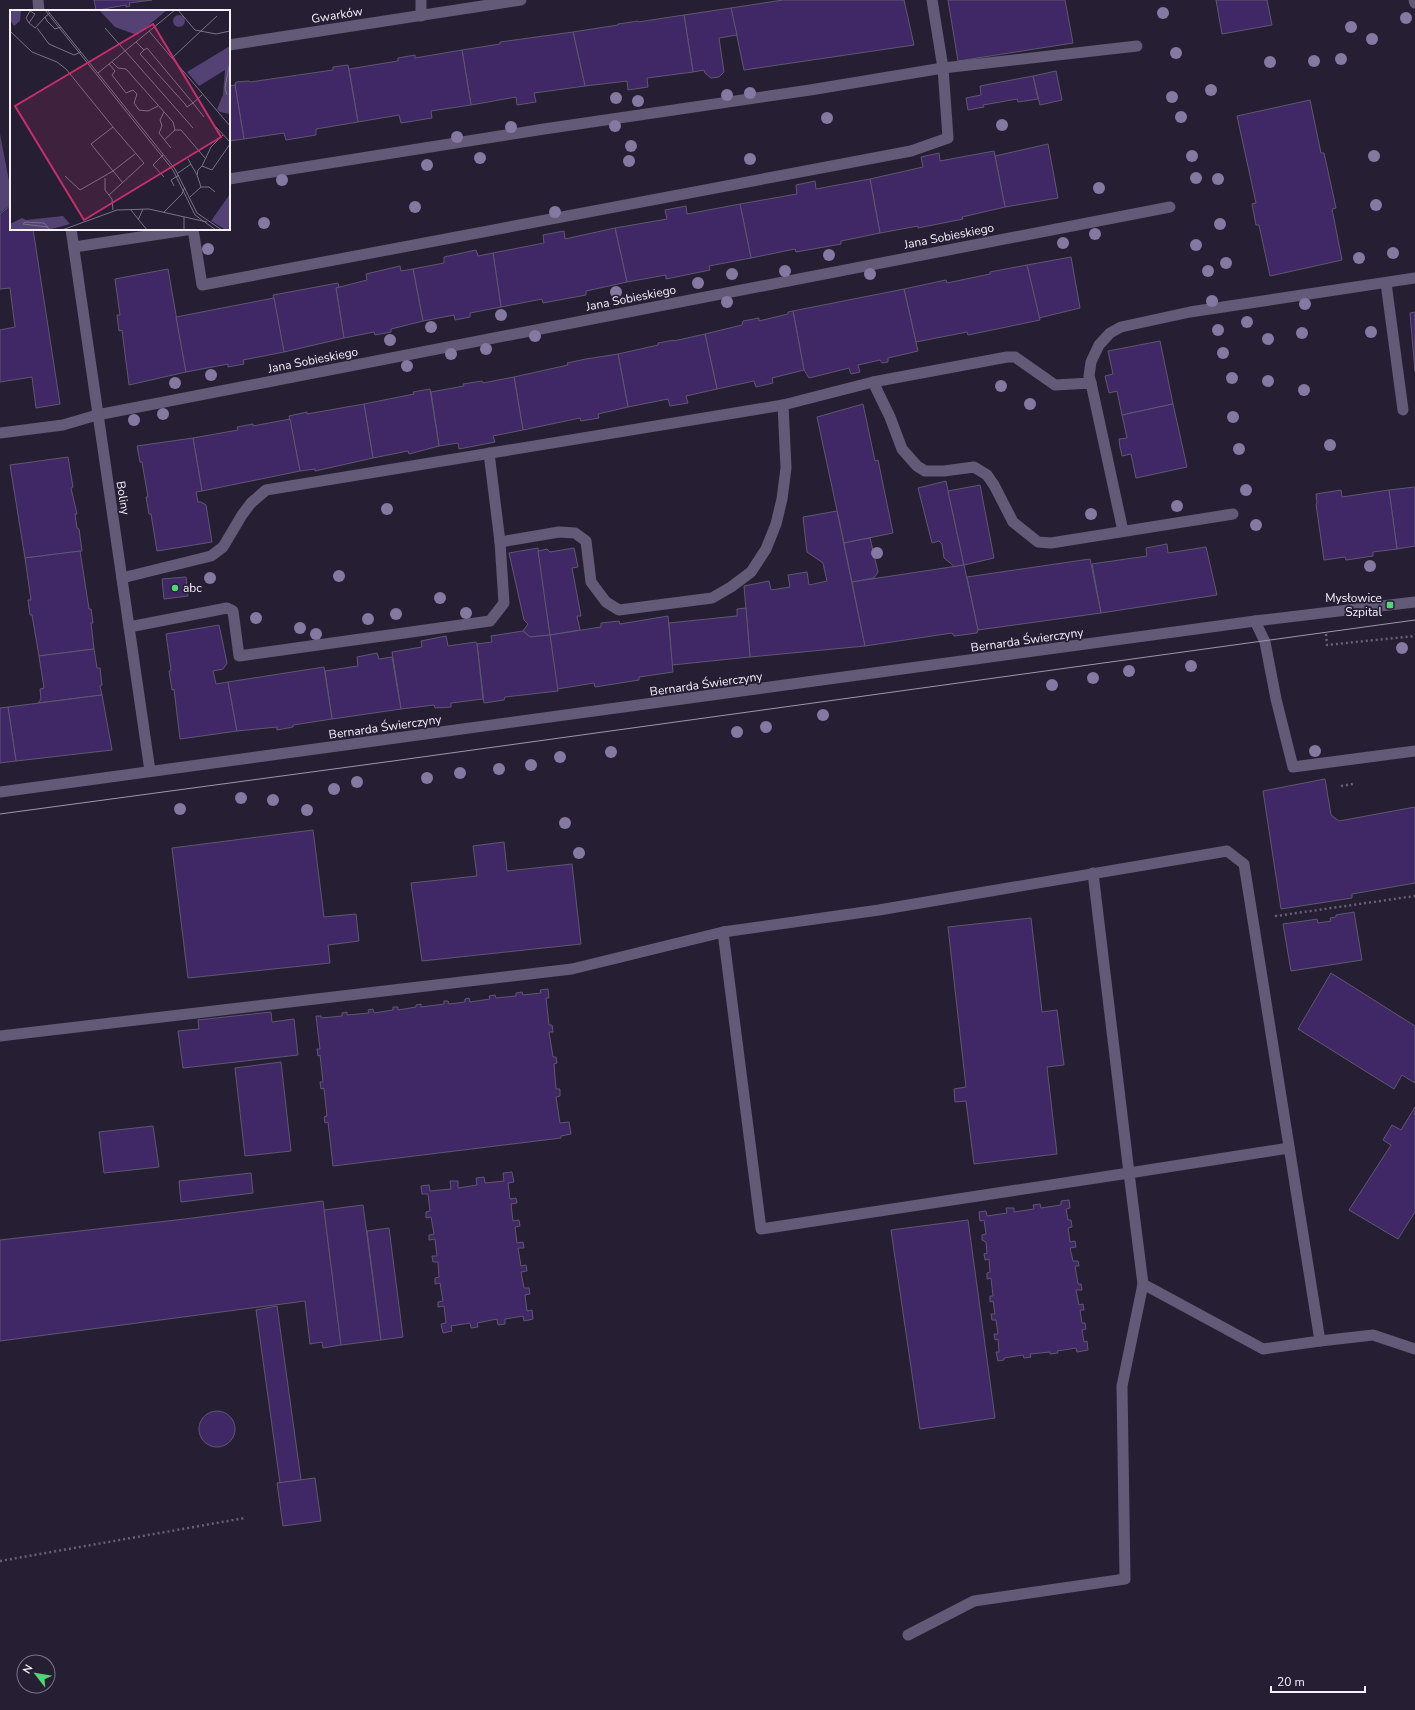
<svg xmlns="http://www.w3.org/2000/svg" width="1415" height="1710" font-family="'Nunito Sans',sans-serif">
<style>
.green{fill:#534273}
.building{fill:#402765;stroke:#5f576f}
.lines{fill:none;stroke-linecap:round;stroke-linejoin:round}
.path{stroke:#686274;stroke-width:2.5;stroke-dasharray:2 3;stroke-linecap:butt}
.service{stroke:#635a77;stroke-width:11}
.minor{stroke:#635a77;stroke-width:11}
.tertiary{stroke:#635a77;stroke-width:11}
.tram{stroke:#9d98a7;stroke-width:1}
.tree{fill:#8578a1}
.poi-dot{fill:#50d674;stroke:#261f34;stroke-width:1.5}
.labels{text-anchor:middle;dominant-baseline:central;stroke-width:3.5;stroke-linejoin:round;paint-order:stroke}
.street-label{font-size:12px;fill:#f5f2fd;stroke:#261f34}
.poi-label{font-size:12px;fill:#f5f2fd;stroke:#261f34;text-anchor:start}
.inset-road{fill:none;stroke:#797384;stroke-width:1}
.view{fill:#c72e6b;fill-opacity:0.15;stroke:#c72e6b;stroke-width:2}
.inset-edge{fill:none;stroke:#f5f2fd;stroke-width:2}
</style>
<rect width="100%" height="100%" fill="#261f34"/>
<polygon class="green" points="0,134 11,191 11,204 0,213"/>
<g class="building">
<polygon points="94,0 152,0 129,3 130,6 126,7 126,5 92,11 92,10 96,9"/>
<polygon points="783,0 904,0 914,45 744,70 731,8"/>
<polygon points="948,0 1065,0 1073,43 958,61"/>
<polygon points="1216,0 1267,0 1272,25 1222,34"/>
<polygon points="731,8 737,35 719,38 724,72 719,77 711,78 705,73 704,70 693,72 684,15"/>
<polygon points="684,15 693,72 647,78 648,87 628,90 627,81 585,86 573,32 618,25 618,24 638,21 638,22"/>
<polygon points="573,32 585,86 534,93 536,102 517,105 516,97 471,105 462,50 500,44 500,42"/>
<polygon points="462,50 471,105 431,111 432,118 401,123 399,115 358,122 349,69 398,61 398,58 415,55 415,58"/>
<polygon points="348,65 358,122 316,129 316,135 286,140 284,133 244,139 235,85 236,82 249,81 250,82 333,70 333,67"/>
<polygon points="1056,71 1062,100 1040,105 1033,76"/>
<polygon points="1033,76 1038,99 1018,102 1017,99 983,105 984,107 968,110 966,98 981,95 980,86"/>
<polygon points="235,85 244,139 229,141 229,86"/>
<polygon points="1310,100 1321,153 1324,153 1336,208 1332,209 1342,260 1270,276 1259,225 1256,225 1252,204 1256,203 1237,116"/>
<polygon points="1048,144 1058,198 1005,207 995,156"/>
<polygon points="994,151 1005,207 962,217 963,219 918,228 918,226 880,233 870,179 923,167 921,157 939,153 940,161"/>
<polygon points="870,179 880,233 841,241 841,244 796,252 795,249 751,258 740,204 797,194 796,185 815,181 816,189"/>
<polygon points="740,204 751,258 709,266 710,270 666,279 666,275 627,282 615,228 667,219 665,210 686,206 687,214"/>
<polygon points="11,205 11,229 33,229 60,404 36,408 32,377 0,382 0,330 15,327 10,288 0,289 0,214"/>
<polygon points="615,228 627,282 586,291 586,295 543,303 542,299 501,307 493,253 544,243 543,235 564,231 565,239"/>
<polygon points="476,250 478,256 493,253 501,307 470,313 470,317 455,320 454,315 423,321 413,269 444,263 444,257"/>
<polygon points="1071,257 1080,308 1039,318 1027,265"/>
<polygon points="1027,265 1040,320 968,335 967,332 916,342 904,289 946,280 947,283 990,274 990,272"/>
<polygon points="400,266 401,271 413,269 423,321 391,329 391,332 375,335 374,332 344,338 336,288 367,280 366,274"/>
<polygon points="168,269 186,372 129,385 122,330 119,331 117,315 120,315 115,279"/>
<polygon points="338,283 339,287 336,288 344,338 284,352 273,295"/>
<polygon points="904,289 918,351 888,358 888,362 882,363 880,360 858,365 860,372 851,374 849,368 809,378 804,370 793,311"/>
<polygon points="274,298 284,352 243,360 244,364 228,367 228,364 186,372 176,317"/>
<polygon points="793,311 804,370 772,378 773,383 756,387 754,381 717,389 705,334 742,325 743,321 759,318 759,321 788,314 788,312"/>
<polygon points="1415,312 1415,371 1410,313"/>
<polygon points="705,334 717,389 686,396 688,403 670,406 668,399 628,407 618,354 658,345 658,343 674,340 674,341"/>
<polygon points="1160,341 1173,404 1122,415 1117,391 1109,393 1105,376 1113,374 1108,351"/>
<polygon points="618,354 628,407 598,414 599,418 581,421 580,418 523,430 514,377 568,365 567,363 586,359"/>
<polygon points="514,377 523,430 493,436 495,442 459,449 458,443 439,446 431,392 464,386 463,384 482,381 483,383"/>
<polygon points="430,389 439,446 409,454 408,451 373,458 364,404 414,394 413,392"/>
<polygon points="364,404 373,458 315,471 315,469 300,471 289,416 307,412 307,414"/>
<polygon points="863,404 875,461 878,460 893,533 844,543 817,417"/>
<polygon points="1173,404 1187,467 1136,478 1131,454 1122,456 1120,447 1119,439 1127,438 1122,415"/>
<polygon points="290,419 300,471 202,491 193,438 238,430 237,427 253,424 253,426"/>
<polygon points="193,438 202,491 196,492 198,502 201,502 206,505 212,542 157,551 151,514 149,514 146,497 148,497 142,462 140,462 137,446"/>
<polygon points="68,457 73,487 71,488 77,514 75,514 77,528 79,529 82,551 25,558 10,465"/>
<polygon points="946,481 948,491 964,565 955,567 944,558 942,544 939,541 932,543 918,488"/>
<polygon points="980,485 994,558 964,565 948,491"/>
<polygon points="1415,487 1415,546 1397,549 1389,490"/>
<polygon points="1341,490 1342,497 1389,490 1397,549 1373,552 1373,556 1346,560 1345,557 1324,560 1316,504 1317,503 1316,494"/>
<polygon points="837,511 865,646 750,657 744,586 769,581 771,590 790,587 788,575 807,572 809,585 827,581 823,563 807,552 803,517"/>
<polygon points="870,538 878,572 874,578 852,582 844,543"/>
<polygon points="1167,544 1168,553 1206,547 1217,595 1101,613 1092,564 1147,556 1146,548"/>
<polygon points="538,548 550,635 530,637 523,631 528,624 524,620 509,553"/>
<polygon points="574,548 578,567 572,568 581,616 577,616 580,630 550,635 538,551 547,549 550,552"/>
<polygon points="80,551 89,609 91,609 93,623 91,623 94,649 39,656 32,615 30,615 28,600 31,600 25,558"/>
<polygon points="1090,559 1101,613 978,630 967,577"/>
<polygon points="964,565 978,630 977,633 954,636 952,633 865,646 852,582"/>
<polygon points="186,577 188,596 164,599 162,579"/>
<polygon points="746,608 750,657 672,665 669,623 737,616 737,609"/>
<polygon points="668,616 673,672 639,677 639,680 595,687 594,683 557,689 550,635 601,627 601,623 619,621 620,624"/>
<polygon points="219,625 227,663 223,669 213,671 216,684 228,682 237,731 180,739 174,689 172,690 169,671 171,670 166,634"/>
<polygon points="523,631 530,637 550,635 558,691 505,697 504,700 484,703 477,644 492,642 491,636"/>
<polygon points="446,636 448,646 476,642 477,644 483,699 451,703 451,707 435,708 434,705 401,709 392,652 422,647 421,641"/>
<polygon points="94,649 97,668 100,668 102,685 100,686 102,695 38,703 41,699 40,689 44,688 39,656"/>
<polygon points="377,653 379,659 392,657 401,709 332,719 325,671 358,666 357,657"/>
<polygon points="324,667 332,719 293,725 293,727 277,730 277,727 237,731 228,682"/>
<polygon points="102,695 112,750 16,761 8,707"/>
<polygon points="8,707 16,761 0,763 0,708"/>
<polygon points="1325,779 1331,815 1339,821 1415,807 1415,883 1352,894 1352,898 1281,909 1263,791"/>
<polygon points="313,830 324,917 356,914 359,941 328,945 330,963 188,978 172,848"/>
<polygon points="504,842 507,871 572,864 581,944 422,961 411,883 477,876 473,846"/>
<polygon points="1354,912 1362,960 1291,971 1283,924 1311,920 1317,919 1318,923 1331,921 1330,918 1336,917 1336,915"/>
<polygon points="1031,918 1042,1012 1057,1010 1064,1065 1047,1067 1057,1154 974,1164 966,1101 955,1102 954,1089 966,1087 948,927"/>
<polygon points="1331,973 1415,1026 1415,1083 1402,1075 1394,1089 1298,1029"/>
<polygon points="548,989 549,998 546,998 549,1025 552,1025 553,1032 549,1032 553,1057 556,1057 557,1063 554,1064 556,1089 560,1089 560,1096 556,1097 560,1123 569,1122 571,1134 561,1136 561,1138 333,1166 328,1122 325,1123 324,1117 327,1116 324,1088 321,1089 320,1082 323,1082 320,1055 318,1056 317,1049 320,1049 316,1016 321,1016 321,1018 342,1016 342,1013 347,1012 347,1015 369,1013 368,1010 373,1009 374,1013 393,1010 393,1007 398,1007 398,1010 416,1007 416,1005 421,1004 421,1007 444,1004 444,1001 448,1001 449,1004 465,1002 465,999 469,998 470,1002 490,999 489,996 495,995 496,998 516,996 516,993 522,992 523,995 541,993 540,990"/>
<polygon points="271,1012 272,1022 294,1019 298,1055 183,1068 178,1031 199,1029 198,1020"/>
<polygon points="281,1062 291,1151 245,1156 235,1068"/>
<polygon points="1415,1107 1415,1212 1398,1239 1349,1210 1391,1145 1383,1140 1392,1125 1401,1130"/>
<polygon points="153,1126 159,1167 104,1173 99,1132"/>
<polygon points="512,1172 514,1182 508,1183 510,1199 516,1198 517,1203 511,1204 513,1221 519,1220 520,1226 515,1227 517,1243 523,1242 524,1248 518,1248 521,1266 526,1265 527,1271 521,1272 524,1288 529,1288 530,1294 525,1295 527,1311 532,1310 533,1319 524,1321 523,1316 505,1319 505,1324 498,1325 497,1319 477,1323 478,1327 471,1328 470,1323 451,1326 452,1331 443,1333 441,1324 446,1323 444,1306 438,1307 438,1302 443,1301 440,1283 435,1284 435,1278 439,1277 438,1262 433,1262 432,1256 437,1256 435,1239 429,1240 429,1235 434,1234 431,1217 426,1218 426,1212 430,1211 428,1194 422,1194 421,1186 429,1185 430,1191 451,1189 450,1181 458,1181 458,1188 477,1185 476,1178 484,1177 485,1183 504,1181 503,1173"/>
<polygon points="251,1173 253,1193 181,1202 179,1181"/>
<polygon points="1069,1200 1070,1208 1066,1209 1068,1220 1071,1220 1072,1227 1068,1228 1070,1242 1075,1241 1076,1247 1070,1248 1073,1261 1078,1261 1079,1266 1075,1266 1078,1284 1081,1284 1082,1290 1076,1290 1079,1305 1083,1304 1084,1310 1080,1310 1082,1323 1085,1323 1086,1329 1082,1330 1084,1342 1087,1341 1088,1350 1077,1352 1076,1348 1057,1351 1058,1353 1050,1354 1050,1352 1030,1354 1031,1357 1024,1358 1023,1355 1004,1358 1004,1360 998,1361 996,1352 999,1352 998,1339 995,1340 994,1334 998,1334 996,1320 992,1320 991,1314 995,1314 993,1301 990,1302 990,1296 993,1296 991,1278 987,1279 987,1273 990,1272 989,1259 985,1260 984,1254 987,1253 986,1242 982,1240 982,1235 986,1234 984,1220 980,1221 979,1212 986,1211 987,1216 1007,1213 1006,1208 1014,1208 1014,1212 1034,1209 1033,1205 1040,1204 1041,1208 1061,1205 1061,1201"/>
<polygon points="323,1201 341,1345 323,1348 322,1342 310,1344 305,1301 0,1341 0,1240 185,1219"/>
<polygon points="363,1205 381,1340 341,1345 324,1210"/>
<polygon points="968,1220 995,1418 920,1429 891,1230"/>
<polygon points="389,1228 403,1337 381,1340 367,1231"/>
<polygon points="277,1306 301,1480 280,1483 256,1310"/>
<circle cx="217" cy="1429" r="18"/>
<polygon points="315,1478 321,1521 283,1526 277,1483"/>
</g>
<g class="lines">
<g class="path">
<polyline points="1326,634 1327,645 1415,636"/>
<polyline points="1341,786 1353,784 1353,782"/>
<polyline points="1276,915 1276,916 1415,896"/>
<polyline points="0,1561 245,1518"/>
</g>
<g class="service">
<polyline points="421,0 421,16"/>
<polyline points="1414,0 1415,3"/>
<polyline points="229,179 544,129 810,90 943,68 932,0"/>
<polyline points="193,229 202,285 911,151 948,138 943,68 1137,46"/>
<polyline points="74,247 193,229"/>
<polyline points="1386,283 1403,410"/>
<polyline points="873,382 890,417 902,449 917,466 925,471 944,471 974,467 987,475 994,485 1013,522 1038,542 1051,543 1233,514"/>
<polyline points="1091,383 1089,376 1091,362 1099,345 1110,333 1121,327 1190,312 1415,278"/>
<polyline points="0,433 63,425 97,415"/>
<polyline points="489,453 500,542"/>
<polyline points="122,578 211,556 223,547 242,515 251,503 266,490 783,405 873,382 1007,357 1015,357 1055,385 1091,383 1123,531"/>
<polyline points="1255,621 1265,642 1276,699 1293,767 1415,751"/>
<polyline points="129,627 227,608 233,611 239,656 490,621 504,603 500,542 559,532 575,533 586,541 591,582 606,602 619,610 712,598 731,587 751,572 766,549 776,524 782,499 786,468 783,405"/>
<polyline points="1093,873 1129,1173 1289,1148"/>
<polyline points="0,1036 572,969 723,932"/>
<polyline points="1143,1284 1263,1349 1320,1341 1373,1335 1415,1349"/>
<polyline points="908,1635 974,1601 1125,1579 1122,1386 1143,1284 1129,1173 761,1229 723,932 879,910 1227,851 1244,864 1320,1341"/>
</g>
<g class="minor">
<polyline points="229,45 521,0"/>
<polyline points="97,415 1170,207"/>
</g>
<g class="tertiary">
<polyline points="38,0 39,11"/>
<polyline points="71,229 150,771"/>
<polyline points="0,792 1255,621 1415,602"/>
</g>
<polyline class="tram" points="0,814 393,761 1415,620"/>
</g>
<g class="tree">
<circle cx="1163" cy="13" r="6"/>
<circle cx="1406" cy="18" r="6"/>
<circle cx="1351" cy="27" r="6"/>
<circle cx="1372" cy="39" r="6"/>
<circle cx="1176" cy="53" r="6"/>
<circle cx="1341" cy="59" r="6"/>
<circle cx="1314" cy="61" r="6"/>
<circle cx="1270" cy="62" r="6"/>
<circle cx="1211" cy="90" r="6"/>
<circle cx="750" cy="93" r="6"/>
<circle cx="727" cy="95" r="6"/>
<circle cx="1172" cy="97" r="6"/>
<circle cx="616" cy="98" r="6"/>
<circle cx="638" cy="101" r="6"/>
<circle cx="1181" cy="117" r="6"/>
<circle cx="827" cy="118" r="6"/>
<circle cx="1002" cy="125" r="6"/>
<circle cx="615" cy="126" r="6"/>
<circle cx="511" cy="127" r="6"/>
<circle cx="457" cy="137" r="6"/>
<circle cx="631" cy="146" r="6"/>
<circle cx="1192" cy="156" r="6"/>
<circle cx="1374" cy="156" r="6"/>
<circle cx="480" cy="158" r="6"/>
<circle cx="750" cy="159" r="6"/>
<circle cx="629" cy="161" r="6"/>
<circle cx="427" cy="165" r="6"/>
<circle cx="1196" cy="178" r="6"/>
<circle cx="1218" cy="179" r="6"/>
<circle cx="282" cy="180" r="6"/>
<circle cx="1099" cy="188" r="6"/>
<circle cx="1376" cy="205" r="6"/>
<circle cx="415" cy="207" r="6"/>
<circle cx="555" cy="212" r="6"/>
<circle cx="264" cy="223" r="6"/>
<circle cx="1220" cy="224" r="6"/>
<circle cx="1095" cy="234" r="6"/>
<circle cx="1063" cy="243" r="6"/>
<circle cx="1196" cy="245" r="6"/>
<circle cx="208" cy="249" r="6"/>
<circle cx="1393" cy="253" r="6"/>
<circle cx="829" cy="255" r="6"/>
<circle cx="1359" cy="258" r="6"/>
<circle cx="1226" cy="263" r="6"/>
<circle cx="785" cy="271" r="6"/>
<circle cx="1208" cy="271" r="6"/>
<circle cx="732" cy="274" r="6"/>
<circle cx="870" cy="274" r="6"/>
<circle cx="698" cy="283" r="6"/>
<circle cx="616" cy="292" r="6"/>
<circle cx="1212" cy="301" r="6"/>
<circle cx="727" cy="302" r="6"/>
<circle cx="1305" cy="304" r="6"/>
<circle cx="501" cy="315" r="6"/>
<circle cx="1247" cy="322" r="6"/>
<circle cx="431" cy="327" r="6"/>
<circle cx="1218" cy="330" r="6"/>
<circle cx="1371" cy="332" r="6"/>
<circle cx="1302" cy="333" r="6"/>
<circle cx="535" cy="336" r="6"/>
<circle cx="1268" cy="339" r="6"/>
<circle cx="390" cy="340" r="6"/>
<circle cx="486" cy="349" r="6"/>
<circle cx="1223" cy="353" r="6"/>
<circle cx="451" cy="354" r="6"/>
<circle cx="407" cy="366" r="6"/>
<circle cx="211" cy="375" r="6"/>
<circle cx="1232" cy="378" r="6"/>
<circle cx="1268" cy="381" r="6"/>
<circle cx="175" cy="383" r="6"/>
<circle cx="1001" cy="386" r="6"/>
<circle cx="1304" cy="390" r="6"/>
<circle cx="1030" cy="404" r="6"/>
<circle cx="163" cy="414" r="6"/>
<circle cx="1233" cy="417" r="6"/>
<circle cx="134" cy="420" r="6"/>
<circle cx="1330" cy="445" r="6"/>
<circle cx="1239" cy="449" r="6"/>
<circle cx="1246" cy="490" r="6"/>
<circle cx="1177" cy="506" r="6"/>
<circle cx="387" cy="509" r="6"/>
<circle cx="1091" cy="514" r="6"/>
<circle cx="1256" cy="525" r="6"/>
<circle cx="877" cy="553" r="6"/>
<circle cx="1370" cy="566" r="6"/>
<circle cx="339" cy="576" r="6"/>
<circle cx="210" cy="578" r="6"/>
<circle cx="440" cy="598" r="6"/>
<circle cx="466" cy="613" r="6"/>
<circle cx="396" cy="614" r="6"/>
<circle cx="256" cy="618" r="6"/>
<circle cx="368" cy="619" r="6"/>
<circle cx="300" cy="628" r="6"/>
<circle cx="316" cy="634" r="6"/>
<circle cx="1402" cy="648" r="6"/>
<circle cx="1191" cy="666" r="6"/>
<circle cx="1129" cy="671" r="6"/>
<circle cx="1093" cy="678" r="6"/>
<circle cx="1052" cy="685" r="6"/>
<circle cx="823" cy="715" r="6"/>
<circle cx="766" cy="727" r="6"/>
<circle cx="737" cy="732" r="6"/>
<circle cx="1315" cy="751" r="6"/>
<circle cx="611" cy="752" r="6"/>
<circle cx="560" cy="757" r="6"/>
<circle cx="531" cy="765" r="6"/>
<circle cx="499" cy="769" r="6"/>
<circle cx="460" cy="773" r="6"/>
<circle cx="427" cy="778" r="6"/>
<circle cx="357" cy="782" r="6"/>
<circle cx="334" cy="789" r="6"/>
<circle cx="241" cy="798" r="6"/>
<circle cx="273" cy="800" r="6"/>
<circle cx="180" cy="809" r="6"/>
<circle cx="307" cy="810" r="6"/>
<circle cx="565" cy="823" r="6"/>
<circle cx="579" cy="853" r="6"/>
</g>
<g class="poi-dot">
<circle cx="175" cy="588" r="4"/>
<rect x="1386" y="601" width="8" height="8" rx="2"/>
</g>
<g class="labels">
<g class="street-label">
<text transform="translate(337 15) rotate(-9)">Gwarków</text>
<text transform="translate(949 236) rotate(-11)">Jana Sobieskiego</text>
<text transform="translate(631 298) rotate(-11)">Jana Sobieskiego</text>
<text transform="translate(313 360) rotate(-11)">Jana Sobieskiego</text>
<text transform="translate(123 498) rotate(81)">Boliny</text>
<text transform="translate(1027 640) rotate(-8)">Bernarda Świerczyny</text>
<text transform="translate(706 684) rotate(-8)">Bernarda Świerczyny</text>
<text transform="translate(385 727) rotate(-8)">Bernarda Świerczyny</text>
</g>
<g class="poi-label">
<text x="183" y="588">abc</text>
<text x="1382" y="598" text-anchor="end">Mysłowice<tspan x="1382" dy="14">Szpital</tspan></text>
</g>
</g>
<g transform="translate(10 10)">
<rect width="220" height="220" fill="#261f34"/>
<path d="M0,0H11L10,11L4,16L0,10ZM89,0H157L127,25L105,17ZM163 11a6 6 0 1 1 12 0a6 6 0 1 1-12 0ZM220,36V104L210,102L207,99L213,85L215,60L189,76L177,62ZM220,184V220H216L201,211ZM53,206L60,214L38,220H0V214L12,208L16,210Z" fill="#534273"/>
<path class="inset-road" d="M35,0L163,160L185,205L206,220M37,0L165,159L187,203L212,220M168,0L185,20L206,24L220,21M40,3L35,7L37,11L45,19L51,17M19,13L16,8L20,1L25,4L19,13L25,18L35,7M27,18L39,34L64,45L71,42M95,18L183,118M0,21L22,42L47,52L56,59L103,117M139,21L220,116M126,32L134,40L137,38L183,93L192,85M134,40L130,44L175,94L177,97L183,93L194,107M162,48L207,6M102,52L108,58L116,59L163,112L165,120L154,130M99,54L105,61L102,65L116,83L123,80L127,84L124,93L129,100L138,101L148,96M88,63L165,0M217,85L215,78L220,51M154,102L150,110L152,116L149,123L161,138M206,117L220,132M165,120H171L195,148M153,145L143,155L154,167M178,149L187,165M192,156L201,137L213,125M168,163L181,154M55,166L70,180L103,161L81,134L103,117L134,153L99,185M95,168V180L102,189L103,200M113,173L103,161L125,144M164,176L161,170L169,165M191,177H199L205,182M180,187L191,177L187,165L188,160L192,156L202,160L220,134M121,200L137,220M154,202L172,184L175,177M128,210L133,199M38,217L13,214L15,212L34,213L40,220M52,220L107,200L139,199L197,212M174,220V207"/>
<path class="view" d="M143,14L211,127L74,210L5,96Z"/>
<rect width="220" height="220" class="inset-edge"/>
</g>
<g transform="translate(36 1674) rotate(301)"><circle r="19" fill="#261f34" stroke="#797384"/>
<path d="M0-3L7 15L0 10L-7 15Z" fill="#50d674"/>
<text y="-6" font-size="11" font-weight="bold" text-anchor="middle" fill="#f5f2fd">N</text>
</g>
<path d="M1271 1686v6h94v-6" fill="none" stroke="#f5f2fd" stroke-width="2"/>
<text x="1277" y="1686" font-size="12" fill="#f5f2fd" stroke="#261f34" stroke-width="3" paint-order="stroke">20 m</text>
</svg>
